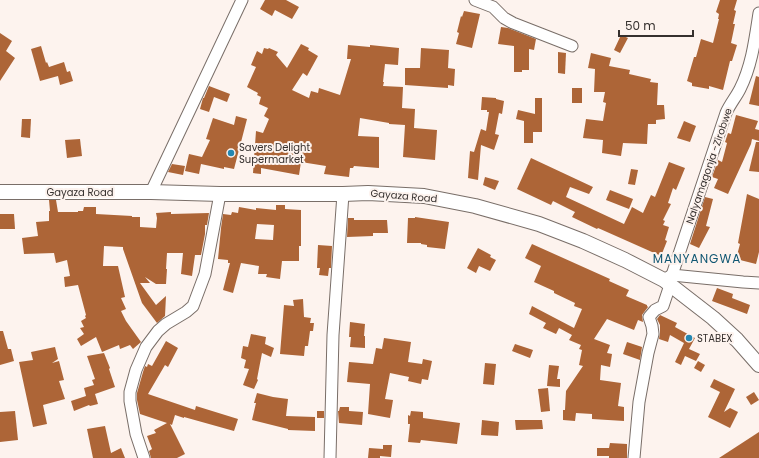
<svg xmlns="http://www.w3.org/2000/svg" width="759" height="458" font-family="Poppins,sans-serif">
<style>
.building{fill:#ad6537;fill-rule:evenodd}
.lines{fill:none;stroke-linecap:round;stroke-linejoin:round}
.minor-casing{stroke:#796e68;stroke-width:13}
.major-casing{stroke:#796e68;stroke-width:16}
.minor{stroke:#fff;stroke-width:11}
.major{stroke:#fff;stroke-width:14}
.poi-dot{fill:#2387b1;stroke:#fdf3ee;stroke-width:1.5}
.labels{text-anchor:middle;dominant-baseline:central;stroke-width:4;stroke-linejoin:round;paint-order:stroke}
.poi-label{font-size:10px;fill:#35302e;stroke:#fdf3ee;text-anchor:start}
.street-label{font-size:10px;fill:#35302e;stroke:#fdf3ee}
.quarter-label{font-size:12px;letter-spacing:1px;fill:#0f5672;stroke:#fdf3ee}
</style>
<rect width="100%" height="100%" fill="#fdf3ee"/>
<g class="building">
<polygon points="265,0 286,0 299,7 292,19 275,10 272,16 260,9"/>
<polygon points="720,0 737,0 734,10 736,11 733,24 735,24 731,43 737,45 732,61 730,61 723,90 709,86 709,89 692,86 692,83 687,81 694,57 696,57 701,39 713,43 719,19 718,19 719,14 716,12"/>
<polygon points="464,11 480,14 472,48 456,44 459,33 457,32 461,16 462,17"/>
<polygon points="501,27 508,28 536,39 534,50 529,49 529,70 522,70 522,72 514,72 514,46 498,44"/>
<polygon points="0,33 12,41 6,51 15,58 0,81"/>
<polygon points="621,35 628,38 620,53 614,50"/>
<polygon points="301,44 309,48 308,50 318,56 307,76 303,73 292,90 309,98 311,91 318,93 319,88 340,95 351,59 347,59 348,45 370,47 370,45 399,48 398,65 385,64 383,82 384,82 383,86 403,87 402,108 415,109 414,128 437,130 435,160 403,157 405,125 389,124 389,123 360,118 358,136 379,137 379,168 354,166 353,168 350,168 349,177 324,174 326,166 301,162 299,175 261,168 261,174 253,173 256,131 263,133 269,119 264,116 268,108 259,104 261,97 257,95 258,93 247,87 256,67 251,65 257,51 262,54 264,48 268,49 269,48 278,52 276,55 287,68"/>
<polygon points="41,46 46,63 47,62 49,67 64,62 67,72 70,71 73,81 60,85 58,76 40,81 31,49"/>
<polygon points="421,48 449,50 448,68 455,69 454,86 448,85 448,88 405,85 405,68 420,68"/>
<polygon points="558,52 566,53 565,74 558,73"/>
<polygon points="591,53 611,58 609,66 630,70 629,74 651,79 650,82 658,83 657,105 664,105 665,119 656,120 656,124 648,124 647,144 623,143 621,156 602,153 603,140 583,138 586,119 603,121 606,103 603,102 605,92 594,92 595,69 588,68"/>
<polygon points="756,76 759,77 759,106 749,104"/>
<polygon points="209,86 230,94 227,102 214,97 209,112 200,109 203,98 204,98"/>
<rect x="572" y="88" width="10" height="15"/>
<polygon points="482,97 496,98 496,99 504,101 502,114 499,113 495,134 499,135 494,150 481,145 478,180 468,178 470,151 474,152 481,129 486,131 489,112 487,112 487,110 481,110"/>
<polygon points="535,98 542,98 542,132 533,132 533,143 524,143 524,121 516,119 518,110 535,114"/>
<polygon points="736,115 758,121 755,129 759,130 759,141 752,139 751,144 728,194 714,188 718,179 712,177 718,160 722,162 727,143 725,142 728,133 731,134"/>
<polygon points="236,116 247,119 234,169 224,167 224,169 201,164 199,174 185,171 189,154 202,157 210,140 206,139 213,118 234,125"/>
<polygon points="22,119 31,119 30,138 21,137"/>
<polygon points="684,121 696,126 690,142 677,138"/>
<polygon points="80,139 82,156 67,158 65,140"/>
<polygon points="756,142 759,142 759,172 749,171"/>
<polygon points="531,158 593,187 589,194 570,187 566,197 624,224 632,207 643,213 651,195 655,197 669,162 685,168 676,190 673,188 668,203 671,204 663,220 665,221 663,225 669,227 665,240 667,241 661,256 598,228 597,229 572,217 575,212 553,201 551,205 517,189"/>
<polygon points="172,164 185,166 183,175 168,172"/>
<polygon points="631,169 638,170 635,185 628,184"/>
<polygon points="485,177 499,181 495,190 483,185"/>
<polygon points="610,190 633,199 629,209 606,200"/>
<polygon points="747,194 759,199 759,252 756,264 736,259 740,244 738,243"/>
<polygon points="705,197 713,199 706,226 710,227 699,248 690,244"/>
<polygon points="49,200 56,200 58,212 78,212 78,211 83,211 84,207 96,207 96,214 132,216 132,217 140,217 140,227 156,228 157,218 156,213 171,212 171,214 209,213 207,225 205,225 205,234 201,255 195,255 192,276 181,274 183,253 167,253 166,269 167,269 166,284 156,284 145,277 150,283 140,283 156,305 166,296 165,316 157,323 142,303 123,249 123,247 104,246 103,266 118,266 125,297 121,298 126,309 121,311 126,321 141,342 133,349 130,345 120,349 119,345 102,352 96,337 81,346 77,339 84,334 80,328 84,327 81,321 86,318 85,316 86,315 78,285 65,287 64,277 70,276 67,260 56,263 54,253 24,254 22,238 38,236 36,222 49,221 49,211 50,211"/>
<path d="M276,205H285V209L301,210V246H299V261H282L280,279L266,277L267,274H258L259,266L241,263L233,293L223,290L230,263H228V260L218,259L221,228L223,214L231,215L232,212L238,213L239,207L256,210V208L276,210ZM257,224L274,225L273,240L255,239Z"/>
<polygon points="0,214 14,214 15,229 0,229"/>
<polygon points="415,217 449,222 445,249 427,247 427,245 421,244 421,243 407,243 408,218 415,218"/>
<polygon points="348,218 354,218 354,220 387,220 388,233 373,233 373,236 347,237"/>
<polygon points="532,244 610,279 609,281 629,290 626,296 647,305 647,306 648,307 642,315 643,322 638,320 634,330 607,319 594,339 610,345 607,353 612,354 610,367 601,365 600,380 621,383 618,406 624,407 624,421 592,419 592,414 576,413 575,421 563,420 563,410 565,410 566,391 583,366 579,365 582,350 579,349 581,345 569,340 572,335 559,328 556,334 543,328 546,323 529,314 532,306 574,328 582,309 574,306 575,303 554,293 554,291 534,282 541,266 525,258"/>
<polygon points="318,245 332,246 331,268 329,268 328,276 319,275 320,268 317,268"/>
<polygon points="478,248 491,255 490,257 496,260 490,271 479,266 476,273 467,268"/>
<polygon points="717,288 733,294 732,298 750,305 747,314 712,301"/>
<polygon points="303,299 304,317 311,318 310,323 314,323 313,331 310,331 308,346 305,346 304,356 280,354 284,305 294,306 293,300"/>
<polygon points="660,315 677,323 675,327 695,338 689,349 700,354 696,361 685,356 681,365 675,362 684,343 670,335 668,342 659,339 660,333 660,325 657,319"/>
<polygon points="350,322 365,324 364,336 365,336 365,348 350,347 351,337 349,337"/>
<polygon points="0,331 3,331 8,349 11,349 14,361 0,365"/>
<polygon points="251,334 266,337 265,344 274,348 271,357 262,353 257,379 258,380 254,389 243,385 249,369 244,368 246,360 241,358 243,346 248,347"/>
<polygon points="384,338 411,342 408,362 422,364 423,359 432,361 428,380 422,379 421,384 408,381 409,377 390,373 385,399 393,400 390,418 368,414 370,384 347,382 349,362 373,364 376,348 382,349"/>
<polygon points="166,341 178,348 168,367 165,365 148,394 195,410 196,406 238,419 234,431 184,417 184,418 175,415 172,425 170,424 185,454 177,458 151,458 149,451 152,449 147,436 156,433 154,430 167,423 140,414 137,400 137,393 143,372 145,366 147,367 148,364 152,366"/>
<polygon points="627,342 642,347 640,360 623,354"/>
<polygon points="515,344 533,350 530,358 512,351"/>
<polygon points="55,347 58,359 52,363 59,361 64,380 59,381 65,399 43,405 47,424 33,427 19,362 33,360 31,352"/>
<polygon points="104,353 110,368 109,369 115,387 95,394 98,404 90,406 89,405 74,411 71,401 86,396 84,388 94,385 92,380 95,379 87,356"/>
<polygon points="698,361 705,365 701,372 694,368"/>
<polygon points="485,363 496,364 494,385 483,384"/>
<polygon points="549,365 559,366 557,379 560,379 560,387 547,386"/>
<polygon points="714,379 735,389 724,412 730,408 738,412 730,428 708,417 720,392 710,387"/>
<polygon points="548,388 550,411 541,412 538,389"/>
<polygon points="754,392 759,400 751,405 746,397"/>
<polygon points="257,393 273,397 288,399 286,416 315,417 315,431 288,430 288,429 252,420 256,403 254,403"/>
<polygon points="340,407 349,407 349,411 363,412 362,425 339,423 338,411 339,411"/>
<polygon points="15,411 18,440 0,442 0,412"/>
<rect x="317" y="411" width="7" height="7"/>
<polygon points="411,411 423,412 423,418 460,423 457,444 421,440 420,443 408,442 410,424 408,424 408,415 410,416"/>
<polygon points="482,420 499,422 498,436 481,435"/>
<polygon points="515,420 542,420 543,429 516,430"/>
<polygon points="105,426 111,453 121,448 125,458 93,458 87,429"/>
<polygon points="759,432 759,458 719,458"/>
<polygon points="610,443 627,444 627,458 609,458 609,456 597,456 597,448 609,448"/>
<polygon points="383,445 392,445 391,457 380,456 380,458 368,458 369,448 383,449"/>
</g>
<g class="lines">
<defs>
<g id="minor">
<polyline points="475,0 493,7 504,18 513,23 572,46"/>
<polyline points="151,192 242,0"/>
<path d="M672,275L726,113C730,104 736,97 740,89C752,65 755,39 759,13"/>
<polyline points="667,278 672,275 743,282 759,283"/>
<polyline points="144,458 136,434 130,401 130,392 136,370 146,347 158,331 166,324 186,312 193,306 205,274 220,194"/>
<polyline points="330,458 333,335 343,194"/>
<polyline points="634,458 639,402 648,353 653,334 652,326 649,317 655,310 663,306 670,285"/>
</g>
<polyline id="major" points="0,192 151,192 220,194 343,194 368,193 424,196 475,206 539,224 583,241 625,260 664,280 713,318 737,340 759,365"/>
</defs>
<use href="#minor" class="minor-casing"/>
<use href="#major" class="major-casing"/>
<use href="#minor" class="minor"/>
<use href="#major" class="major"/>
</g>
<g class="poi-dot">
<circle cx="231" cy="153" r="4"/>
<circle cx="689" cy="338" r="4"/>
</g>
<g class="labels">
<g class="poi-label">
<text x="239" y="147">Savers Delight<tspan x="239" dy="12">Supermarket</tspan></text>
<text x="697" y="338">STABEX</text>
</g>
<g class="street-label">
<text transform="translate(709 166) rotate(-71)">Nalyamagonja -Zirobwe</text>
<text x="80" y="192">Gayaza Road</text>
<text transform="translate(404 196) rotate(5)">Gayaza Road</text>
</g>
<g class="quarter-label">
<text x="697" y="258">MANYANGWA</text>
</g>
</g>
<path d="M619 30v6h74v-6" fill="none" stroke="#35302e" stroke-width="2"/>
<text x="625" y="30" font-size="12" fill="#35302e" stroke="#fdf3ee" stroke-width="3" paint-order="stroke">50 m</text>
</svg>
